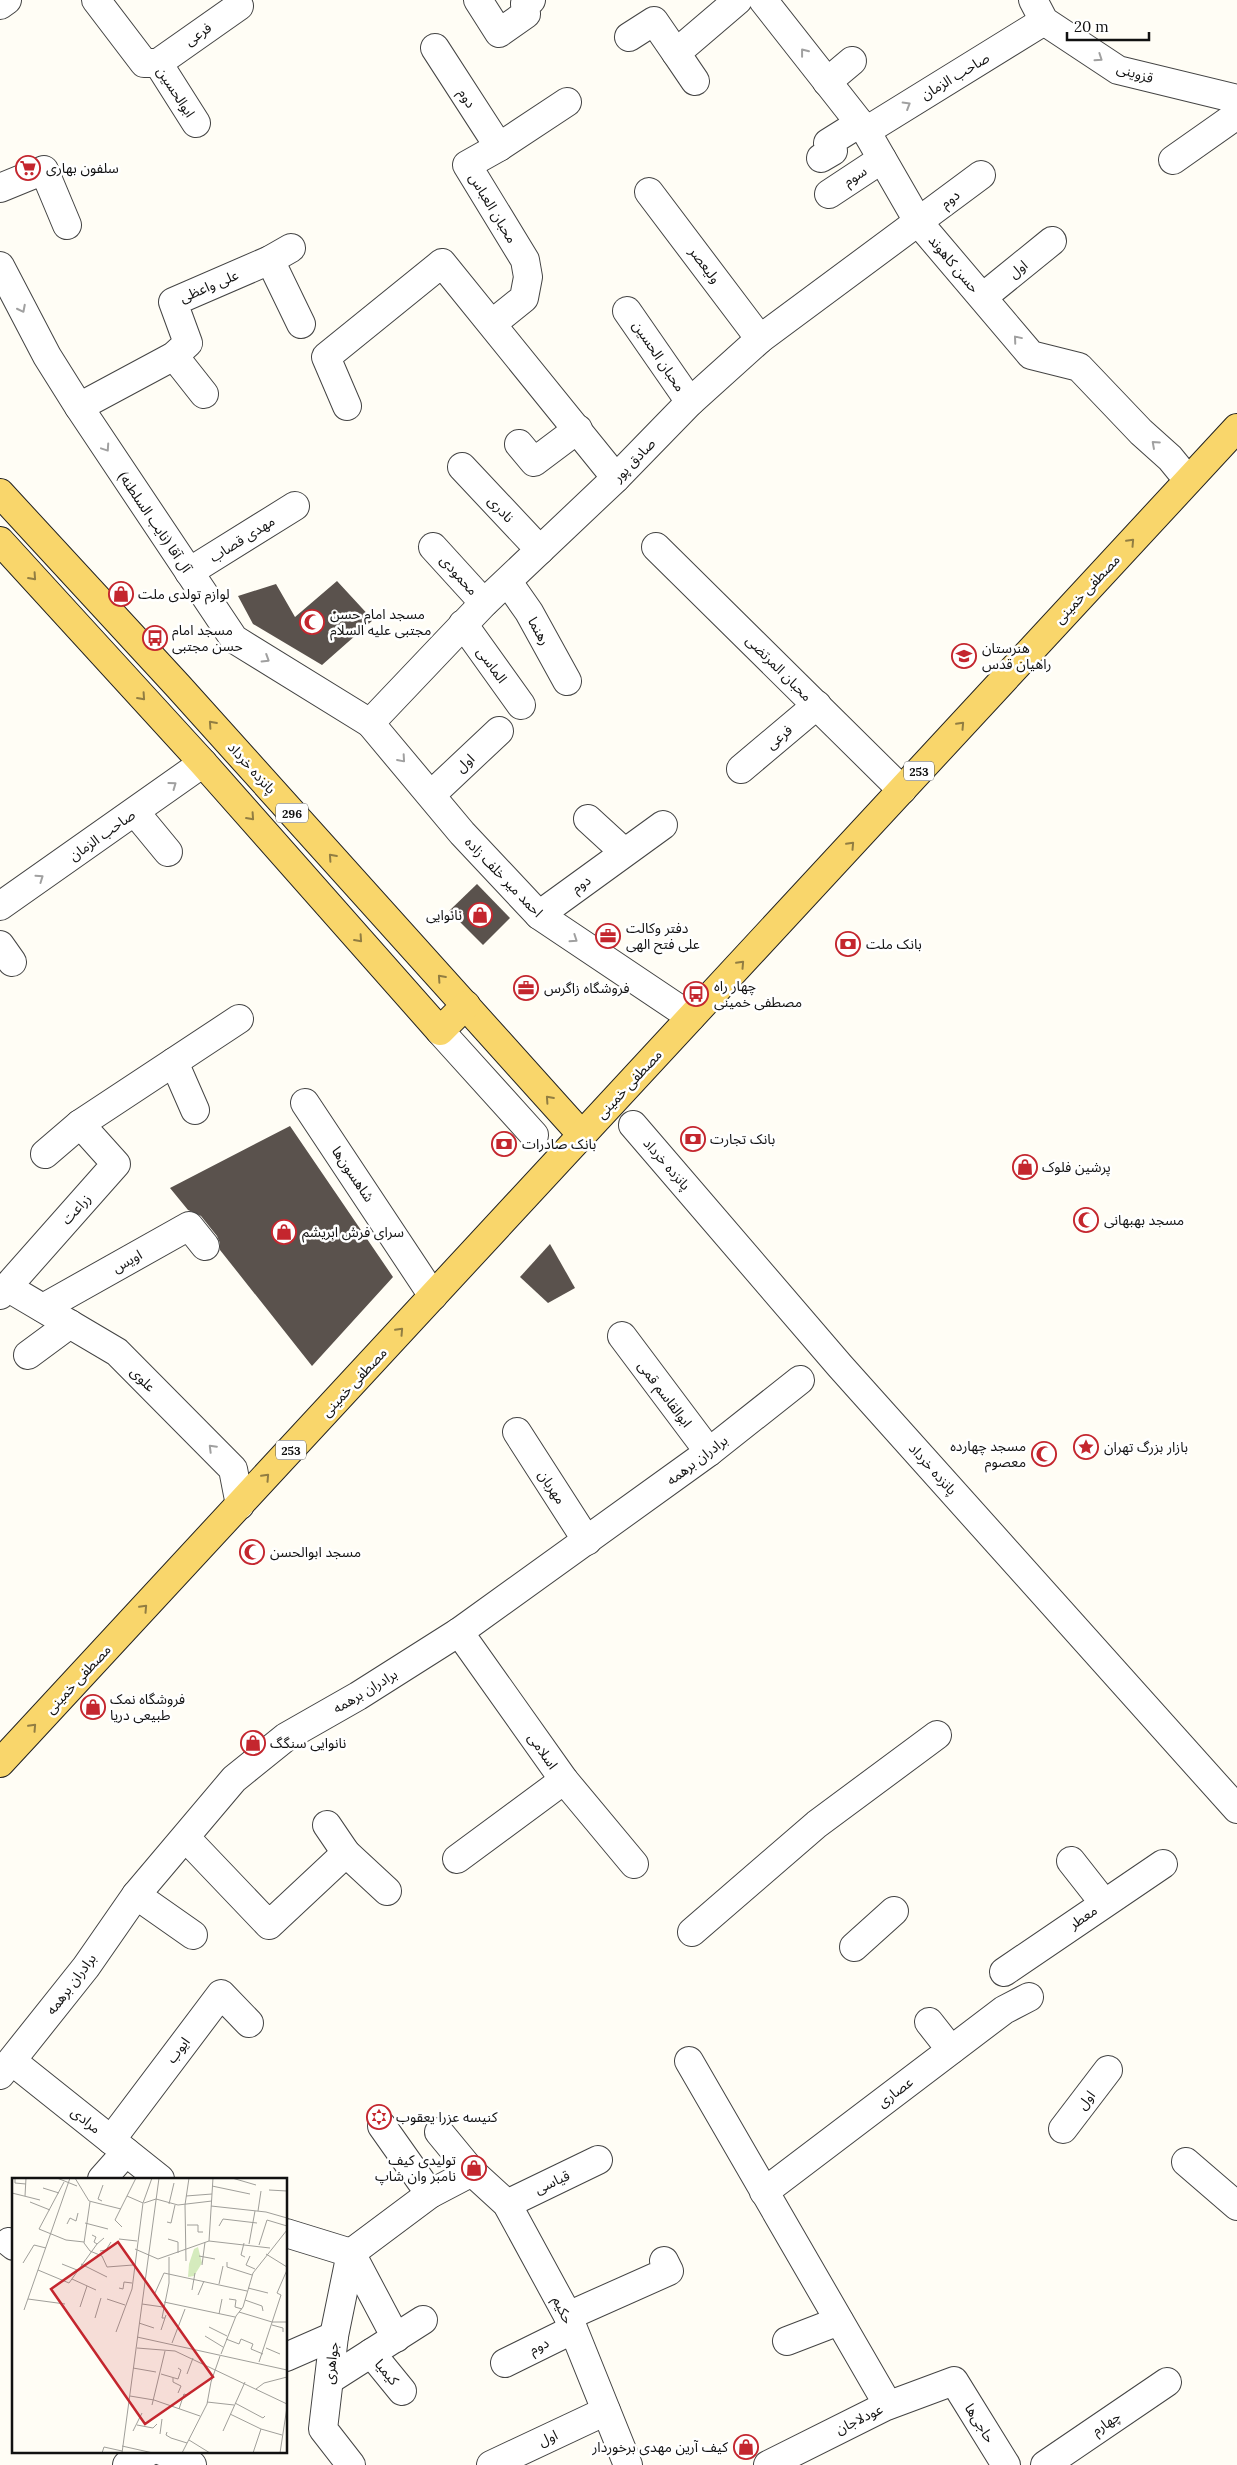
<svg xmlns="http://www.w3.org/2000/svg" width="1237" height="2465" font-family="Lora,'Noto Sans Arabic',serif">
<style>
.building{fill:#5a524d}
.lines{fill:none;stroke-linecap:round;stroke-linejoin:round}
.street-casing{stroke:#444;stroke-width:30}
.primary-casing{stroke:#222;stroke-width:30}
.street{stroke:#fff;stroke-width:28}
.primary{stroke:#f9d66b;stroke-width:28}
.oneway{stroke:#a0a0a0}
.oneway2{stroke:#917d42}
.labels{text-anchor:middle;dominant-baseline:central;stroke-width:5;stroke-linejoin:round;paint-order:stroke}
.shield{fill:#fff;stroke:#585858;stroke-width:1}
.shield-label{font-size:12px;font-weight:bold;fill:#111}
.street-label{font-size:14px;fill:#111;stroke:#fff}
.poi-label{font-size:14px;fill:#111;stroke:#fff;text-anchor:start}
.inset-road{fill:none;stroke:#a09f9a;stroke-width:1}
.view{fill:#c4262e;fill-opacity:0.15;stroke:#c4262e;stroke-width:2.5}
.inset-edge{fill:none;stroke:#111;stroke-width:2.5}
</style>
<rect width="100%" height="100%" fill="#fffdf5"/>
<g class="building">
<polygon points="337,581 373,620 322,665 253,624 238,596 276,584 295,617"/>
<polygon points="477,884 510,918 483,945 449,911"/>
<polygon points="290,1126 393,1277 312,1366 220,1250 220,1243 217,1236 201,1216 188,1210 170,1188"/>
<polygon points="550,1244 575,1288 548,1303 520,1277"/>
</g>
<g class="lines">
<defs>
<g id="street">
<polyline points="96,0 144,63 158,63 196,123"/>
<polyline points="478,0 499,33 526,14 525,4 531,0"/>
<polyline points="763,0 866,131 919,223 1031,355 1079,367 1141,432 1170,458 1188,480"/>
<polyline points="1033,0 1044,21 1118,70 1237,99"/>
<polyline points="0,5 7,0"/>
<polyline points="629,37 654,21 676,53"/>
<polyline points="435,48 499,147"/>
<polyline points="158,63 239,6"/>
<polyline points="695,81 676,53 738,0"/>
<polyline points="827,82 852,61"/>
<polyline points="866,131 1044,21"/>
<polyline points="821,158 833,151 828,143 860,123"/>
<polyline points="1173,160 1237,115"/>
<polyline points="0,188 44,170 67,225"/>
<polyline points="649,192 760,339"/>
<polyline points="829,194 882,159"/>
<polyline points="270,260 301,324"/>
<polyline points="0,266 47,356 79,407 234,639 370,723 462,833 539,915 691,1017"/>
<polyline points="983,297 1052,241"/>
<polyline points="627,311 690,402"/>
<polyline points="493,323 524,298 528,277 525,260 467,165 499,147 567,102"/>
<polyline points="174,356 204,394"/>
<polyline points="347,406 326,357 442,263 616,478"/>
<polyline points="79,407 174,356 188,343 173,302 270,260 291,248"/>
<polyline points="519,444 534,462 578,429"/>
<polyline points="462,467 540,550"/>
<polyline points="433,547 484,603"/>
<polyline points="656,547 902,790"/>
<polyline points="189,572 295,506"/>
<polyline points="508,582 529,612 567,681"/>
<polyline points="463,624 521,705"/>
<polyline points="370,723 484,603 616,478 690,402 760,339 981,175"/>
<polyline points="741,769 817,705"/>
<polyline points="432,794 499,731"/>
<polyline points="135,812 168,852"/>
<polyline points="588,819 624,852"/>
<polyline points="0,906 203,763"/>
<polyline points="539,915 663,825"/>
<polyline points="0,945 12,962"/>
<polyline points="440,1031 534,1135"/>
<polyline points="174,1062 195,1110"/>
<polyline points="305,1103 433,1296"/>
<polyline points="633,1125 840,1366 1237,1809"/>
<polyline points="45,1154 80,1124 239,1019"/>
<polyline points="7,1287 117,1352 233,1469 240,1505"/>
<polyline points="0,1295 116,1164 80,1124"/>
<polyline points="43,1308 189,1226 205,1246"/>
<polyline points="622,1336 709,1452"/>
<polyline points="28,1355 70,1324"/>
<polyline points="517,1432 587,1541"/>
<polyline points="459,1632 564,1780 634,1864"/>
<polyline points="327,1825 346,1853"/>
<polyline points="186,1838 269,1925 346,1853 387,1891"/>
<polyline points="457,1859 564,1780"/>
<polyline points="1071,1861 1104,1903"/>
<polyline points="136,1895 193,1935"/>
<polyline points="692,1932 817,1824 937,1735"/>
<polyline points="854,1947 894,1911"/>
<polyline points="1004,1972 1163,1864"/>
<polyline points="929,2022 951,2050"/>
<polyline points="12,2061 160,2179"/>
<polyline points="689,2061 888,2405"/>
<polyline points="0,2075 86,1967 136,1895 234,1779 286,1737 358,1696 459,1632 709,1452 800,1380"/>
<polyline points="382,2126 430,2194"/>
<polyline points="1063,2129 1108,2070"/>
<polyline points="439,2132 472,2172 507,2204 568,2316 628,2465"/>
<polyline points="111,2140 221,1994 249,2023"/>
<polyline points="1186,2162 1237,2206"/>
<polyline points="102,2179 126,2152"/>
<polyline points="764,2192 1004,2010 1029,1997"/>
<polyline points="507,2204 598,2160"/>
<polyline points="286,2233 351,2253"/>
<polyline points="9,2242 14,2246"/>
<polyline points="351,2253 430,2194 472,2172"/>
<polyline points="351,2253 396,2338"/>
<polyline points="568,2316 669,2271 664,2261"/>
<polyline points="787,2341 839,2321"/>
<polyline points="371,2353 402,2391"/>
<polyline points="286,2357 334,2336"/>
<polyline points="505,2363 572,2330"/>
<polyline points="329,2380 423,2320"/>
<polyline points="162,2451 192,2465"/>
<polyline points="127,2465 150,2451"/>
<polyline points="351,2465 323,2429 334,2336 351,2253"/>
<polyline points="491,2465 606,2411"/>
<polyline points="768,2465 884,2407 954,2381 1006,2465"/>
<polyline points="1045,2465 1167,2382"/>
</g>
<g id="primary">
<polyline points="0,493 178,686 582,1135"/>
<polyline points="0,541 203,763 440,1031 466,1005"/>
<polyline points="0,1763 1237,428"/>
</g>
</defs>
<use href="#street" class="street-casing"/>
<use href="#primary" class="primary-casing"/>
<use href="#street" class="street"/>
<use href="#primary" class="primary"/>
</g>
<defs><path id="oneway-chevron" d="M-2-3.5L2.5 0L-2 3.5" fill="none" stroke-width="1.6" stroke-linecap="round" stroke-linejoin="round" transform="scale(1.25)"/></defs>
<g class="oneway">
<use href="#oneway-chevron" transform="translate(804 52) rotate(-128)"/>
<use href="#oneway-chevron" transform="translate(1099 58) rotate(34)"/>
<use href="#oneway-chevron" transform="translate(907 105) rotate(-31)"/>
<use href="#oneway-chevron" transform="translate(22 309) rotate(63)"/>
<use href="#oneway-chevron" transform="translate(1017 339) rotate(-130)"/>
<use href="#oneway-chevron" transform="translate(1155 444) rotate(-138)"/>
<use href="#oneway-chevron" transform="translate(106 448) rotate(56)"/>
<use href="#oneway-chevron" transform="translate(266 659) rotate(32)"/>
<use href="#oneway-chevron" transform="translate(402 759) rotate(49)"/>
<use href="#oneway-chevron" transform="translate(173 785) rotate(-36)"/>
<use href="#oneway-chevron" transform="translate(40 878) rotate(-35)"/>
<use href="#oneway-chevron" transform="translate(574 939) rotate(34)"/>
<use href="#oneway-chevron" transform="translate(212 1448) rotate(-135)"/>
</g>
<g class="oneway2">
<use href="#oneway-chevron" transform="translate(1131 542) rotate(-47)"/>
<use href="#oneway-chevron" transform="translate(33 577) rotate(48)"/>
<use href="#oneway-chevron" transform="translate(142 697) rotate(48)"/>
<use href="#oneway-chevron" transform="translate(212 724) rotate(-132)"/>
<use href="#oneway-chevron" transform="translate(961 725) rotate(-47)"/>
<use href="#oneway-chevron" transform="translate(251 817) rotate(48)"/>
<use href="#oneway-chevron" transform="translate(851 845) rotate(-47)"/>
<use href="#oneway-chevron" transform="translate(332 857) rotate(-132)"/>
<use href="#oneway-chevron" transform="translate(359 939) rotate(48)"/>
<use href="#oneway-chevron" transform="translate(741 964) rotate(-47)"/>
<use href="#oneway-chevron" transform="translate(441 978) rotate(-132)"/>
<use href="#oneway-chevron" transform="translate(549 1099) rotate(-132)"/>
<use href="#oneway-chevron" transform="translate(400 1331) rotate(-47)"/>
<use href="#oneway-chevron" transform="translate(266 1477) rotate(-47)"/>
<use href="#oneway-chevron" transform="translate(144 1608) rotate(-47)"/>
<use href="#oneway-chevron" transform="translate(33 1727) rotate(-47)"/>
</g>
<defs>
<symbol id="supermarket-ring" viewBox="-11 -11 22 22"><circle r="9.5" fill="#fff" stroke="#c4262e" stroke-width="1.5"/><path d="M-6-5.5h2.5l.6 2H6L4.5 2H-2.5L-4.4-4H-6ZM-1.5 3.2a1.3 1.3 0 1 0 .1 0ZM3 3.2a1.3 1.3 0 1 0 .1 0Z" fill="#c4262e"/></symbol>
<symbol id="shop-ring" viewBox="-11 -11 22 22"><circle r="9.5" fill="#fff" stroke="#c4262e" stroke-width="1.5"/><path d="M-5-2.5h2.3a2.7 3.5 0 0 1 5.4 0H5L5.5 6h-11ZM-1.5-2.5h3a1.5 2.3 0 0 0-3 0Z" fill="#c4262e"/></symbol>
<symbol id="mosque-ring" viewBox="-11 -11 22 22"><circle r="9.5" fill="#fff" stroke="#c4262e" stroke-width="1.5"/><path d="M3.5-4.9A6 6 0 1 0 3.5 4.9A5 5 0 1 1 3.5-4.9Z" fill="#c4262e"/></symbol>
<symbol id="bus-ring" viewBox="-11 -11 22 22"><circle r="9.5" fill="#fff" stroke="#c4262e" stroke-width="1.5"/><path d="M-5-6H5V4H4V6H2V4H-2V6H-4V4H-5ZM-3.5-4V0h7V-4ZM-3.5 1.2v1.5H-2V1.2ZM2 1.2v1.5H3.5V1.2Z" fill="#c4262e"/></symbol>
<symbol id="school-ring" viewBox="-11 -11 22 22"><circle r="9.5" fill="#fff" stroke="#c4262e" stroke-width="1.5"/><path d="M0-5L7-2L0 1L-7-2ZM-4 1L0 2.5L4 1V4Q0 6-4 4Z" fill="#c4262e"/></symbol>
<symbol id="office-ring" viewBox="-11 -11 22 22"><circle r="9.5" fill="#fff" stroke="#c4262e" stroke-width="1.5"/><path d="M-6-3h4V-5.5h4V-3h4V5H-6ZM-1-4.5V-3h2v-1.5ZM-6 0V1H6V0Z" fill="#c4262e"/></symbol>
<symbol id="bank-ring" viewBox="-11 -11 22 22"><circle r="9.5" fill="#fff" stroke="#c4262e" stroke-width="1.5"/><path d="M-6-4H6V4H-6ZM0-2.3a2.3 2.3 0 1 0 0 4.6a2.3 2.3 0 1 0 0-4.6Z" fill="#c4262e"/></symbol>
<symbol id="sight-ring" viewBox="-11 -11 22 22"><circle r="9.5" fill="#fff" stroke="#c4262e" stroke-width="1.5"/><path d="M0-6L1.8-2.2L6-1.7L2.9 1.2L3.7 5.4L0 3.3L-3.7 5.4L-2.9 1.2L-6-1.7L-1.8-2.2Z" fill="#c4262e"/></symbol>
<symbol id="synagogue-ring" viewBox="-11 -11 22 22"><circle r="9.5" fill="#fff" stroke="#c4262e" stroke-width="1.5"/><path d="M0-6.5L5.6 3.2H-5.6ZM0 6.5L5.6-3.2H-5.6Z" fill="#c4262e"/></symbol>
</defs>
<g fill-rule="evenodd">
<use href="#supermarket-ring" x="14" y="154" width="28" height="28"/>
<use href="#shop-ring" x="107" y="580" width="28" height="28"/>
<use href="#mosque-ring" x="298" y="608" width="28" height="28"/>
<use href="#bus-ring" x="141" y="624" width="28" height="28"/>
<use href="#school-ring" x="950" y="642" width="28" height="28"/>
<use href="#shop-ring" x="466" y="901" width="28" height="28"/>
<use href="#office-ring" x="594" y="922" width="28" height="28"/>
<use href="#bank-ring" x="834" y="930" width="28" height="28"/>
<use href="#office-ring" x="512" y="974" width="28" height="28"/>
<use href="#bus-ring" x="682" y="980" width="28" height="28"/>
<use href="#bank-ring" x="679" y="1125" width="28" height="28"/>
<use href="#bank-ring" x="490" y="1130" width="28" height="28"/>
<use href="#shop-ring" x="1011" y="1153" width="28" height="28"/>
<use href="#mosque-ring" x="1072" y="1206" width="28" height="28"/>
<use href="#shop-ring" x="270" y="1218" width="28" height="28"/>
<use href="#sight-ring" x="1072" y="1433" width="28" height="28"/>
<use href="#mosque-ring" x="1030" y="1440" width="28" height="28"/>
<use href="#mosque-ring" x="238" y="1538" width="28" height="28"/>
<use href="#shop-ring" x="79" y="1693" width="28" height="28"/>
<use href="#shop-ring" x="239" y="1729" width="28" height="28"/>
<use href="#synagogue-ring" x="365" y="2103" width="28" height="28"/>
<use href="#shop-ring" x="460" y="2154" width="28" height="28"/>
<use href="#shop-ring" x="732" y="2433" width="28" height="28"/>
</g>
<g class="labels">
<g class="shield">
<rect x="904" y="761.5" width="30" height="19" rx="4"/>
<rect x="276" y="803.5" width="32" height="19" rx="4"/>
<rect x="276" y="1440.5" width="30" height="19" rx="4"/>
</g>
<g class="shield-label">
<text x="919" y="771">253</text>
<text x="292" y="813">296</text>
<text x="291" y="1450">253</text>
</g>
<g class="street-label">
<text transform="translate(198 34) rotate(-35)">فرعی</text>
<text transform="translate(1135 73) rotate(17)">قزوینی</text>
<text transform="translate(955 76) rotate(-31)">صاحب الزمان</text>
<text transform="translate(176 92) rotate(57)">ابوالحسین</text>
<text transform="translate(467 98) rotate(57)">دوم</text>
<text transform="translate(855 176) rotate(-33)">سوم</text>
<text transform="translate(950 199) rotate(-38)">دوم</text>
<text transform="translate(493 208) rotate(59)">محبان العباس</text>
<text transform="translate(954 264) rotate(50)">حسن کاهوند</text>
<text transform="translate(705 265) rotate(53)">ولیعصر</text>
<text transform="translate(1018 269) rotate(-39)">اول</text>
<text transform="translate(209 286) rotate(-23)">علی واعظی</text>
<text transform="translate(659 356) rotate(56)">محبان الحسین</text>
<text transform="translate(634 460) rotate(-46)">صادق پور</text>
<text transform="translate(501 509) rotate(47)">نادری</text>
<text transform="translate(155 522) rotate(56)">آل آقا (نایب السلطنه)</text>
<text transform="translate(242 539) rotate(-32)">مهدی قصاب</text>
<text transform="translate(459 575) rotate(48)">محمودی</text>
<text transform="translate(1087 589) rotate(-47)">مصطفی خمینی</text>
<text transform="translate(539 631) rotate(61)">رهنما</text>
<text transform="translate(492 665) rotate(54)">الماسی</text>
<text transform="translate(779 668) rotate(45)">محبان المرتضی</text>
<text transform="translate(779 737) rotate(-40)">فرعی</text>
<text transform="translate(465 763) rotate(-43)">اول</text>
<text transform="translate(252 768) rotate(48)">پانزده خرداد</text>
<text transform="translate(102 835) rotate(-35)">صاحب الزمان</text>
<text transform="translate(504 877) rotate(46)">احمد میر خلف زاده</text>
<text transform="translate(581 884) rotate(-36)">دوم</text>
<text transform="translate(629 1084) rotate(-47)">مصطفی خمینی</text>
<text transform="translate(667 1164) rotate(49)">پانزده خرداد</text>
<text transform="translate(353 1174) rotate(56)">شاهسون‌ها</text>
<text transform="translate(76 1209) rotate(-48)">زراعت</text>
<text transform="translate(127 1261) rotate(-29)">اویس</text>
<text transform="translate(143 1379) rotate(45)">علوی</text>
<text transform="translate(354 1382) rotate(-47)">مصطفی خمینی</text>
<text transform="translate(665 1394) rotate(53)">ابوالقاسم قمی</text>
<text transform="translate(697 1460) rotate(-37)">برادران برهمه</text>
<text transform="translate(933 1469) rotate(48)">پانزده خرداد</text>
<text transform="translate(552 1487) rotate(57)">مهربان</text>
<text transform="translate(78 1679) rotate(-47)">مصطفی خمینی</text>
<text transform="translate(365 1691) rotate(-31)">برادران برهمه</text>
<text transform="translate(543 1751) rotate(55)">اسلامی</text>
<text transform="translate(1083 1917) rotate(-34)">معطر</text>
<text transform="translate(71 1984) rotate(-53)">برادران برهمه</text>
<text transform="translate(178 2050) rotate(-53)">ایوب</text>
<text transform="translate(895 2092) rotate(-37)">عصاری</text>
<text transform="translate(1086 2100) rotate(-52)">اول</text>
<text transform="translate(86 2120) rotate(39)">مرادی</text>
<text transform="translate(552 2182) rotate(-25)">قیاسی</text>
<text transform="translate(563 2310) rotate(65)">حکیم</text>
<text transform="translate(539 2346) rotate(-26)">دوم</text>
<text transform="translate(331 2363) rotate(-83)">جواهری</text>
<text transform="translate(387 2372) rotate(50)">کیمیا</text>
<text transform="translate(859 2419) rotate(-26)">عودلاجان</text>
<text transform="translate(980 2423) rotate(58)">حاجی‌ها</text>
<text transform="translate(1106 2423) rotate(-34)">چهارم</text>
<text transform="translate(548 2438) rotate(-25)">اول</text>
</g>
<g class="poi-label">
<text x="46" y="168">سلفون بهاری</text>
<text x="138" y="594">لوازم تولدی ملت</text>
<text x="330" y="614">مسجد امام حسن<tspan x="330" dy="16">مجتبی علیه السلام</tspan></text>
<text x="172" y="630">مسجد امام<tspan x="172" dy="16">حسن مجتبی</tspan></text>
<text x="982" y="648">هنرستان<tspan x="982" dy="16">راهیان قدس</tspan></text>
<text x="462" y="915" text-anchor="end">نانوایی</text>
<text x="626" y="928">دفتر وکالت<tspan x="626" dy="16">علی فتح الهی</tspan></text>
<text x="866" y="944">بانک ملت</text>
<text x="714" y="986">چهار راه<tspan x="714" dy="16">مصطفی خمینی</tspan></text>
<text x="544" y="988">فروشگاه زاگرس</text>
<text x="710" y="1139">بانک تجارت</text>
<text x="522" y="1144">بانک صادرات</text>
<text x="1042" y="1167">پرشین فلوک</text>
<text x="1104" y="1220">مسجد بهبهانی</text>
<text x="302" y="1232">سرای فرش ابریشم</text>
<text x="1026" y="1446" text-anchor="end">مسجد چهارده<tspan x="1026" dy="16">معصوم</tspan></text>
<text x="1104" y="1447">بازار بزرگ تهران</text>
<text x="270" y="1552">مسجد ابوالحسن</text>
<text x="110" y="1699">فروشگاه نمک<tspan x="110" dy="16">طبیعی دریا</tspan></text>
<text x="270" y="1743">نانوایی سنگگ</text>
<text x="396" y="2117">کنیسه عزرا یعقوب</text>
<text x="456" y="2160" text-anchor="end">تولیدی کیف<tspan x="456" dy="16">نامبر وان شاپ</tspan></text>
<text x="728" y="2447" text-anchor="end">کیف آرین مهدی برخوردار</text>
</g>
</g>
<g transform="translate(12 2178)">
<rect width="275" height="275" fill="#fffdf5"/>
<path d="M186,69L190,85L182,98L176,99L177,86L182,71Z" fill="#d5ebbd"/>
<path class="inset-road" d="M3,0V5L14,6M45,0L65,8M63,0L77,23L109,31M220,0L244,7M52,4L27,51L54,62L72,64M200,8L238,16M31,10L47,15M257,12L275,13M0,15L28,22M13,18L14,0M115,18L131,25M174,18L200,16M90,23L86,21L91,7M18,24L38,32M78,24L72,65L78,73L90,78L95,89M132,25L144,21L166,27L200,23M157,26L162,5M199,28L254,34L275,40M246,33L249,13M155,44L159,45L163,27M73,45L96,51M55,46L58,40L64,43L66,35M175,47H186V54H191M207,48L211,41L245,45M110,49L103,42L124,0M80,57L84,59L82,64L85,66L92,60M107,61L125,63M156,61L166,64V75M197,63L201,0M232,65L229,77L233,79M237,66L243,33M247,67L255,42L275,48M123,71L146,81L197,63L258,70M88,73L94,72L99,64M254,76L275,89M187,78L203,81M238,78L234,87L243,91M174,83L173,27L177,0M215,84V89L240,97M11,85L22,67L34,70M50,86L65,92M69,86L95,99M190,87L193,64M95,89L121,87M26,92L57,105L85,66M60,101L84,112M207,106L211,88M107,110L111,111L112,104L120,105M236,110L256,115M180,112L183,95M143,115L152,95L235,113M186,117L192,103M16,121L53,126M95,121L113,127M217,121L224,122L223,129L230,131M233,122L250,128L251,133M152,124L223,139M130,126L151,129M68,129L75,108M12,132L58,0M227,134L260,144H275M207,136L210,121M83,140L89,120M153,140H150L157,105V79M127,145L142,150M260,147L271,150V154M197,149L215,158M149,152L154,137M104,154L120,111L131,25L140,0M193,158L211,169M125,159L275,192M214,161L227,166L229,161L241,166L239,171L251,176M160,165L173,131M125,170L163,173L275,226M254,170L268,176M209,176L224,138L231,129L241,95L275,52M247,184L269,117L265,115L275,92M121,190L144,194M149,196L166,201L169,192L166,190M175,196L181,180M161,200V204L169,208L166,215M244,211L252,205L275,199M118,218L142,222L188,238M195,224L222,227M223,225L251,240L253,238M140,227L153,173M167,231L172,216L175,217M218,236L249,251L270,257M125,247L141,250L145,246M121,253L130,235M211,253L233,204M155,254L154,257L159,260L175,265M148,256L150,241M177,262L198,275M110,268L141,275M90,275L92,269L110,273M110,275L147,0M170,275L195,226L199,204L208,178M241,275L249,251M268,275L275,229"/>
<path class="view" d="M106,64L201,199L133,246L39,111Z"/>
<rect width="275" height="275" class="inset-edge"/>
</g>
<path d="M1067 32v8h82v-8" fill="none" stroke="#111111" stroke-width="2.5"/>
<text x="1074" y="32" font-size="15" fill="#111111" stroke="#ffffff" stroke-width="4" paint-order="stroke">20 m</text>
</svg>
